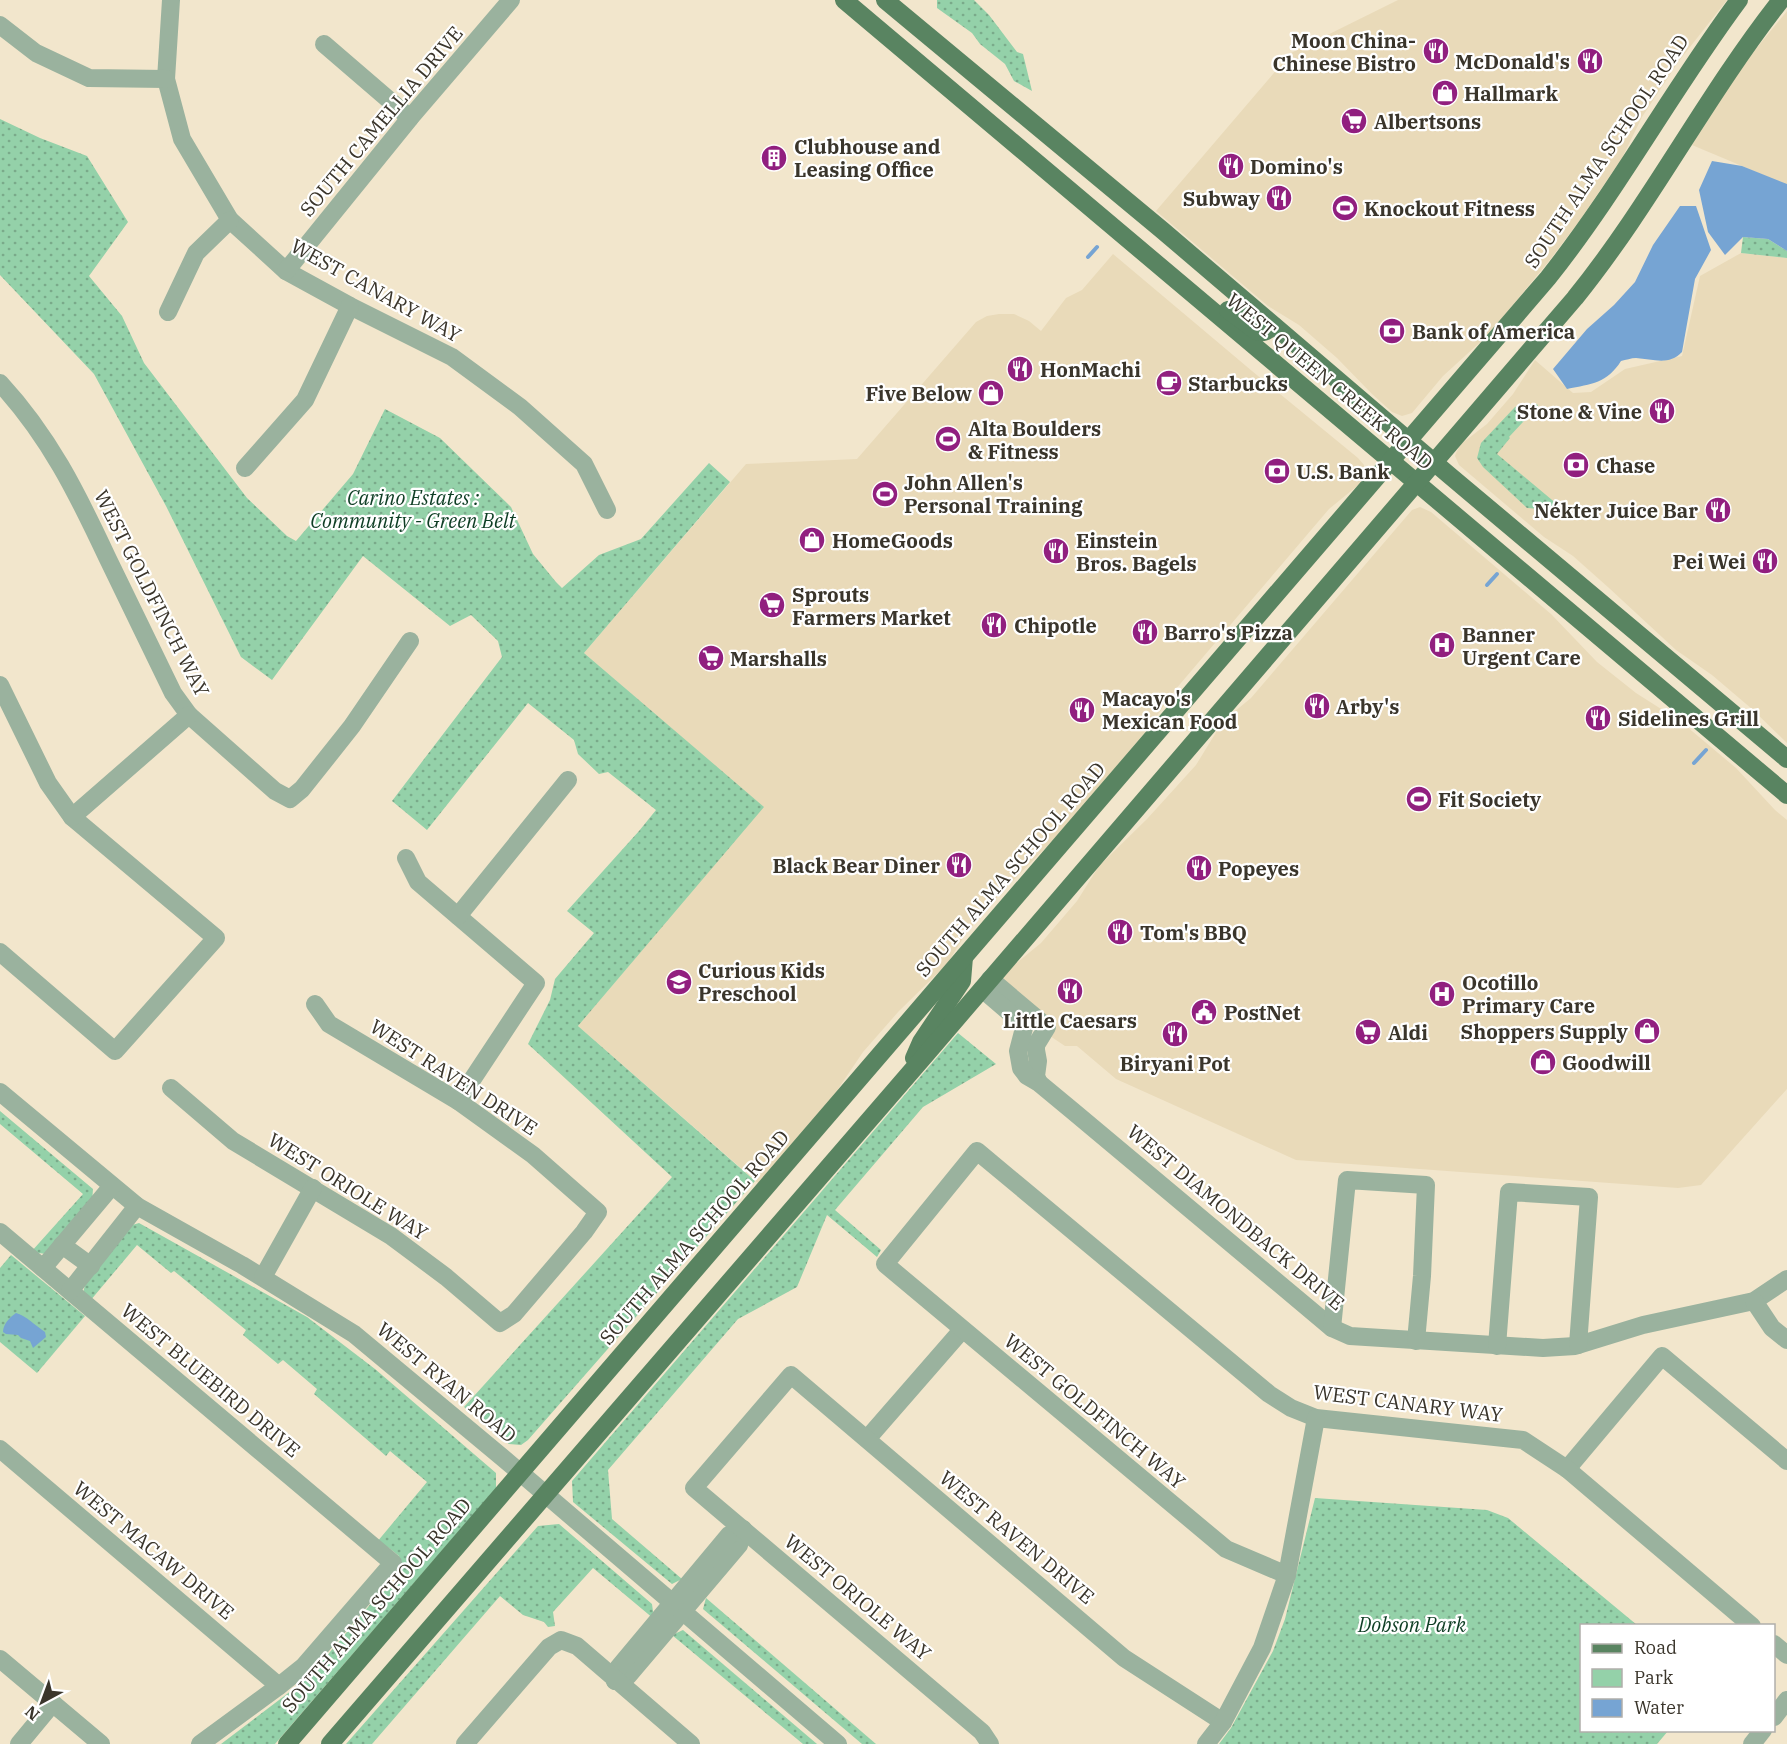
<svg xmlns="http://www.w3.org/2000/svg" width="1787" height="1744" font-family="'IBM Plex Serif',serif">
<style>
.built{fill:#e9dab9}
.green{fill:url(#green-dots)}
.water{fill:#76a4d3}
.lines{fill:none;stroke-linecap:round;stroke-linejoin:round}
.stream{stroke:#76a4d3;stroke-width:4}
.minor{stroke:#9ab29e;stroke-width:18}
.major{stroke:#598461;stroke-width:18}
.labels{text-anchor:middle;dominant-baseline:central;stroke-width:4.5;stroke-linejoin:round;paint-order:stroke}
.poi-label{font-size:20px;font-weight:bold;fill:#3a352b;stroke:#fff;text-anchor:start}
.street-label{font-size:20px;fill:#3a352b;stroke:#fff}
.park-label{font-size:20px;font-style:italic;fill:#0e3e24;stroke:#fff}
</style>
<defs>
<pattern id="green-dots" width="8" height="8" patternUnits="userSpaceOnUse" patternTransform="scale(1.5)"><rect width="8" height="8" fill="#94d1a9"/><path d="M2 2h.1M6 6h.1" fill="none" stroke="#7aaa8a" stroke-width="1.8" stroke-linecap="round"/></pattern>
</defs>
<rect width="100%" height="100%" fill="#f2e6cc"/>
<g class="built">
<polygon points="1398,0 1727,0 1679,61 1642,117 1622,158 1580,220 1549,261 1488,335 1443,376 1412,413 1402,416 1392,412 1372,394 1337,358 1299,325 1268,306 1156,211 1291,53"/>
<polygon points="1787,11 1787,185 1692,145 1742,66"/>
<polygon points="1741,253 1787,258 1787,743 1752,709 1712,675 1676,650 1609,588 1573,556 1544,537 1459,465 1455,456 1456,453 1461,444 1487,424 1513,394 1535,360 1573,393 1591,392 1625,369 1682,356 1700,276"/>
<polygon points="1113,254 1252,371 1358,458 1364,465 1365,477 1362,482 1329,509 1175,690 1147,730 1058,835 1000,894 965,935 947,964 899,1011 863,1052 836,1092 758,1183 578,1026 763,807 584,653 746,464 857,459 976,322 987,316 999,314 1014,314 1029,321 1041,331 1066,298 1082,290"/>
<polygon points="1420,507 1431,512 1551,614 1597,662 1636,693 1680,721 1736,768 1775,810 1787,820 1787,1089 1701,1185 1678,1188 1296,1160 1116,1079 1077,1046 1065,1046 1026,1020 992,991 1013,966 1041,943 1077,901 1099,866 1147,819 1196,765 1223,721 1251,698 1412,510"/>
</g>
<g class="green">
<polygon points="937,0 974,0 989,15 1017,52 1023,54 1032,91 1014,81 1005,64 980,44 972,33 937,8"/>
<polygon points="0,119 40,138 87,156 128,222 89,276 122,316 144,363 247,498 287,536 296,541 353,474 385,409 440,438 511,507 533,554 556,582 562,588 599,555 641,539 709,463 730,482 584,653 764,807 578,1026 755,1181 528,1440 521,1445 509,1444 464,1407 672,1177 528,1044 550,1000 555,979 594,933 567,911 639,831 656,810 608,772 599,774 578,754 574,740 528,703 427,830 392,801 502,657 498,641 471,615 450,626 363,556 272,680 241,657 166,506 94,374 0,275"/>
<polygon points="1743,237 1768,239 1787,251 1787,258 1741,253"/>
<polygon points="1537,404 1538,406 1509,437 1510,438 1497,454 1570,515 1564,520 1540,509 1527,508 1483,467 1477,458 1481,443 1515,407 1522,405"/>
<polygon points="958,1033 996,1064 923,1107 835,1210 881,1250 877,1257 827,1215 797,1287 738,1319 608,1470 612,1519 682,1579 672,1584 573,1502 572,1481"/>
<polygon points="0,1111 93,1189 92,1202 46,1254 31,1252 83,1194 0,1124"/>
<polygon points="139,1223 307,1317 375,1369 496,1473 496,1488 275,1744 221,1744 308,1678 379,1594 392,1587 401,1576 399,1556 389,1548 377,1542 427,1482 390,1451 386,1456 314,1394 317,1389 283,1360 278,1364 243,1335 246,1330 174,1271 171,1273 137,1245 90,1301 83,1293 87,1277 129,1226"/>
<polygon points="11,1255 85,1316 37,1373 0,1342 0,1268"/>
<polygon points="1315,1498 1487,1510 1508,1518 1637,1625 1582,1626 1582,1730 1668,1731 1657,1744 1219,1744 1231,1728 1273,1651 1285,1619"/>
<polygon points="559,1524 652,1604 654,1619 593,1568 553,1612 555,1626 548,1627 544,1622 523,1615 500,1596 372,1744 346,1744 538,1526"/>
<polygon points="706,1598 876,1744 862,1744 703,1609"/>
<polygon points="683,1630 817,1744 803,1744 672,1635"/>
</g>
<g class="water">
<polygon points="1712,161 1742,166 1787,184 1787,251 1768,239 1743,237 1725,255 1708,232 1699,190"/>
<path d="M1680,206H1696L1711,250L1695,279L1682,352C1669,366 1653,359 1636,358C1631,358 1626,360 1621,361C1607,383 1592,384 1567,389L1553,369L1587,329L1614,305L1635,282L1653,245Z"/>
<path d="M16,1313C25,1315 36,1326 45,1332L46,1337L33,1348L30,1341L21,1338L18,1335L6,1334L3,1332C3,1324 10,1317 16,1313Z"/>
</g>
<g class="lines">
<g class="stream">
<polyline points="1088,257 1097,247"/>
<polyline points="1487,585 1497,574"/>
<polyline points="1694,763 1706,750"/>
</g>
<g class="minor">
<polyline points="171,0 166,79 182,139 230,220 286,271 350,306 452,357 520,407 584,464 607,510"/>
<polyline points="0,25 36,53 89,78 166,79"/>
<polyline points="324,44 410,118"/>
<polyline points="286,271 410,118 511,0"/>
<polyline points="168,312 196,253 230,220"/>
<path d="M0,383C49,436 77,493 107,557C129,602 151,648 173,693L189,715L275,791L290,799L302,789L352,726L410,641"/>
<polyline points="245,468 305,400 350,306"/>
<polyline points="0,685 48,783 72,817 216,938 115,1051 0,952"/>
<polyline points="72,817 189,715"/>
<polyline points="406,858 418,882 536,983 458,1101"/>
<polyline points="458,916 568,780"/>
<polyline points="990,979 1047,1027 1036,1045 1036,1050 1038,1061 1036,1076 1039,1083"/>
<polyline points="982,989 1023,1024 1024,1028 1018,1051 1021,1068 1027,1076 1039,1083 1074,1112 1332,1328 1350,1336 1543,1348 1575,1346 1643,1325 1754,1301 1787,1279"/>
<polyline points="171,1088 233,1141 391,1236 446,1277 500,1323 514,1314 584,1232 598,1212 533,1155 458,1101 329,1024 315,1004"/>
<polyline points="0,1092 137,1206 242,1265 354,1334 503,1458 838,1744"/>
<polyline points="0,1232 393,1563 304,1666 279,1686 200,1744"/>
<polyline points="62,1245 91,1266"/>
<polyline points="43,1268 112,1186"/>
<polyline points="263,1277 313,1188"/>
<polyline points="70,1291 137,1206"/>
<polyline points="1754,1301 1772,1328 1787,1340"/>
<polyline points="1332,1328 1347,1180 1426,1185 1422,1276 1416,1341"/>
<polyline points="1497,1346 1509,1192 1589,1197 1578,1345"/>
<polyline points="867,1439 962,1330"/>
<polyline points="0,1449 279,1686"/>
<polyline points="1567,1469 1662,1356 1787,1461"/>
<polyline points="1287,1575 1226,1549 885,1264 977,1151 1269,1394 1291,1408 1316,1418 1523,1440 1567,1469 1752,1626"/>
<polyline points="1774,1644 1787,1655"/>
<polyline points="0,1659 101,1744"/>
<polyline points="615,1681 628,1676 739,1545 743,1529"/>
<polyline points="615,1681 618,1668 729,1535 743,1529"/>
<polyline points="1774,1717 1787,1700"/>
<polyline points="19,1744 53,1703"/>
<polyline points="465,1744 549,1647 561,1640 577,1646 691,1744"/>
<polyline points="990,1744 982,1732 694,1488 791,1375 1124,1658 1223,1722"/>
<polyline points="1206,1744 1223,1722 1262,1648 1287,1575 1316,1418"/>
<polyline points="1752,1744 1763,1730"/>
</g>
<g class="major">
<polyline points="844,0 1787,795"/>
<polyline points="885,0 1162,230 1449,475 1787,759"/>
<path d="M1228,310L1256,331C1264,334 1267,331 1274,326"/>
<polyline points="914,1058 921,1042 962,981 964,957"/>
<path d="M287,1744L1548,278C1618,190 1672,90 1739,0"/>
<path d="M330,1744L928,1052L1575,298C1651,204 1706,95 1781,0"/>
</g>
</g>
<defs>
<symbol id="restaurant-disc" viewBox="-11 -11 22 22"><circle r="9.5" fill="#911f7f" stroke="#fff"/><path d="M-5-6h1v4h1v-4h1v4h1v-4h1v5L-1.5 .5V6h-2V.5L-5-1ZM5-6V6H3V1.5H1.5Q1.5-4 5-6Z" fill="#fff"/></symbol>
<symbol id="shop-disc" viewBox="-11 -11 22 22"><circle r="9.5" fill="#911f7f" stroke="#fff"/><path d="M-5-2.5h2.3a2.7 3.5 0 0 1 5.4 0H5L5.5 6h-11ZM-1.5-2.5h3a1.5 2.3 0 0 0-3 0Z" fill="#fff"/></symbol>
<symbol id="supermarket-disc" viewBox="-11 -11 22 22"><circle r="9.5" fill="#911f7f" stroke="#fff"/><path d="M-6-5.5h2.5l.6 2H6L4.5 2H-2.5L-4.4-4H-6ZM-1.5 3.2a1.3 1.3 0 1 0 .1 0ZM3 3.2a1.3 1.3 0 1 0 .1 0Z" fill="#fff"/></symbol>
<symbol id="building-disc" viewBox="-11 -11 22 22"><circle r="9.5" fill="#911f7f" stroke="#fff"/><path d="M-4-6H4V6H1V3H-1V6H-4ZM-2.5-4.3h1.7v1.8h-1.7ZM.8-4.3h1.7v1.8H.8ZM-2.5-1h1.7V.8h-1.7ZM.8-1h1.7V.8H.8Z" fill="#fff"/></symbol>
<symbol id="stadium-disc" viewBox="-11 -11 22 22"><circle r="9.5" fill="#911f7f" stroke="#fff"/><path d="M0-5a6.5 5 0 1 0 0 10a6.5 5 0 1 0 0-10ZM-3.5-1.8h7v3.6h-7Z" fill="#fff"/></symbol>
<symbol id="bank-disc" viewBox="-11 -11 22 22"><circle r="9.5" fill="#911f7f" stroke="#fff"/><path d="M-6-4H6V4H-6ZM0-2.3a2.3 2.3 0 1 0 0 4.6a2.3 2.3 0 1 0 0-4.6Z" fill="#fff"/></symbol>
<symbol id="cafe-disc" viewBox="-11 -11 22 22"><circle r="9.5" fill="#911f7f" stroke="#fff"/><path d="M-5.5-4.5H6V0H3Q3 3.5 0 3.5H-2.5Q-5.5 3.5-5.5 0ZM3-3.2v2h1.7v-2ZM-6 4.5H4V6H-6Z" fill="#fff"/></symbol>
<symbol id="hospital-disc" viewBox="-11 -11 22 22"><circle r="9.5" fill="#911f7f" stroke="#fff"/><path d="M-5-5h3v3.5h4V-5h3V5h-3V1.5h-4V5h-3Z" fill="#fff"/></symbol>
<symbol id="school-disc" viewBox="-11 -11 22 22"><circle r="9.5" fill="#911f7f" stroke="#fff"/><path d="M0-5L7-2L0 1L-7-2ZM-4 1L0 2.5L4 1V4Q0 6-4 4Z" fill="#fff"/></symbol>
<symbol id="civic-disc" viewBox="-11 -11 22 22"><circle r="9.5" fill="#911f7f" stroke="#fff"/><path d="M-.6-6.5H3V-4.5H.6V-3L4-1V1h2V6H-6V1h2V-1L-.6-3ZM-1.2 2.5V6h2.4V2.5Z" fill="#fff"/></symbol>
</defs>
<g fill-rule="evenodd">
<use href="#restaurant-disc" x="1421" y="36" width="30" height="30"/>
<use href="#restaurant-disc" x="1575" y="46" width="30" height="30"/>
<use href="#shop-disc" x="1430" y="78" width="30" height="30"/>
<use href="#supermarket-disc" x="1339" y="106" width="30" height="30"/>
<use href="#building-disc" x="759" y="143" width="30" height="30"/>
<use href="#restaurant-disc" x="1216" y="151" width="30" height="30"/>
<use href="#restaurant-disc" x="1264" y="183" width="30" height="30"/>
<use href="#stadium-disc" x="1330" y="193" width="30" height="30"/>
<use href="#bank-disc" x="1377" y="316" width="30" height="30"/>
<use href="#restaurant-disc" x="1005" y="354" width="30" height="30"/>
<use href="#cafe-disc" x="1154" y="368" width="30" height="30"/>
<use href="#shop-disc" x="976" y="378" width="30" height="30"/>
<use href="#restaurant-disc" x="1647" y="396" width="30" height="30"/>
<use href="#stadium-disc" x="933" y="424" width="30" height="30"/>
<use href="#bank-disc" x="1561" y="450" width="30" height="30"/>
<use href="#bank-disc" x="1262" y="456" width="30" height="30"/>
<use href="#stadium-disc" x="870" y="479" width="30" height="30"/>
<use href="#restaurant-disc" x="1703" y="495" width="30" height="30"/>
<use href="#shop-disc" x="797" y="525" width="30" height="30"/>
<use href="#restaurant-disc" x="1041" y="536" width="30" height="30"/>
<use href="#restaurant-disc" x="1750" y="546" width="30" height="30"/>
<use href="#supermarket-disc" x="757" y="590" width="30" height="30"/>
<use href="#restaurant-disc" x="979" y="610" width="30" height="30"/>
<use href="#restaurant-disc" x="1130" y="617" width="30" height="30"/>
<use href="#hospital-disc" x="1427" y="630" width="30" height="30"/>
<use href="#supermarket-disc" x="696" y="643" width="30" height="30"/>
<use href="#restaurant-disc" x="1302" y="691" width="30" height="30"/>
<use href="#restaurant-disc" x="1067" y="695" width="30" height="30"/>
<use href="#restaurant-disc" x="1583" y="703" width="30" height="30"/>
<use href="#stadium-disc" x="1404" y="784" width="30" height="30"/>
<use href="#restaurant-disc" x="944" y="850" width="30" height="30"/>
<use href="#restaurant-disc" x="1184" y="853" width="30" height="30"/>
<use href="#restaurant-disc" x="1105" y="917" width="30" height="30"/>
<use href="#school-disc" x="664" y="967" width="30" height="30"/>
<use href="#restaurant-disc" x="1055" y="976" width="30" height="30"/>
<use href="#hospital-disc" x="1427" y="979" width="30" height="30"/>
<use href="#civic-disc" x="1189" y="997" width="30" height="30"/>
<use href="#shop-disc" x="1632" y="1016" width="30" height="30"/>
<use href="#supermarket-disc" x="1353" y="1017" width="30" height="30"/>
<use href="#restaurant-disc" x="1160" y="1019" width="30" height="30"/>
<use href="#shop-disc" x="1528" y="1047" width="30" height="30"/>
</g>
<g class="labels">
<g class="poi-label">
<text x="1416" y="40" text-anchor="end">Moon China-<tspan x="1416" dy="23">Chinese Bistro</tspan></text>
<text x="1570" y="61" text-anchor="end">McDonald's</text>
<text x="1464" y="93">Hallmark</text>
<text x="1374" y="121">Albertsons</text>
<text x="794" y="146">Clubhouse and<tspan x="794" dy="23">Leasing Office</tspan></text>
<text x="1250" y="166">Domino's</text>
<text x="1260" y="198" text-anchor="end">Subway</text>
<text x="1364" y="208">Knockout Fitness</text>
<text x="1412" y="331">Bank of America</text>
<text x="1040" y="369">HonMachi</text>
<text x="1188" y="383">Starbucks</text>
<text x="972" y="393" text-anchor="end">Five Below</text>
<text x="1642" y="411" text-anchor="end">Stone &amp; Vine</text>
<text x="968" y="428">Alta Boulders<tspan x="968" dy="23">&amp; Fitness</tspan></text>
<text x="1596" y="465">Chase</text>
<text x="1296" y="471">U.S. Bank</text>
<text x="904" y="482">John Allen's<tspan x="904" dy="23">Personal Training</tspan></text>
<text x="1698" y="510" text-anchor="end">Nékter Juice Bar</text>
<text x="832" y="540">HomeGoods</text>
<text x="1076" y="540">Einstein<tspan x="1076" dy="23">Bros. Bagels</tspan></text>
<text x="1746" y="561" text-anchor="end">Pei Wei</text>
<text x="792" y="594">Sprouts<tspan x="792" dy="23">Farmers Market</tspan></text>
<text x="1014" y="625">Chipotle</text>
<text x="1164" y="632">Barro's Pizza</text>
<text x="1462" y="634">Banner<tspan x="1462" dy="23">Urgent Care</tspan></text>
<text x="730" y="658">Marshalls</text>
<text x="1102" y="698">Macayo's<tspan x="1102" dy="23">Mexican Food</tspan></text>
<text x="1336" y="706">Arby's</text>
<text x="1618" y="718">Sidelines Grill</text>
<text x="1438" y="799">Fit Society</text>
<text x="940" y="865" text-anchor="end">Black Bear Diner</text>
<text x="1218" y="868">Popeyes</text>
<text x="1140" y="932">Tom's BBQ</text>
<text x="698" y="970">Curious Kids<tspan x="698" dy="23">Preschool</tspan></text>
<text x="1462" y="982">Ocotillo<tspan x="1462" dy="23">Primary Care</tspan></text>
<text x="1224" y="1012">PostNet</text>
<text x="1070" y="1020" text-anchor="middle">Little Caesars</text>
<text x="1628" y="1031" text-anchor="end">Shoppers Supply</text>
<text x="1388" y="1032">Aldi</text>
<text x="1562" y="1062">Goodwill</text>
<text x="1175" y="1063" text-anchor="middle">Biryani Pot</text>
</g>
<g class="street-label">
<text transform="translate(381 121) rotate(-50)">SOUTH CAMELLIA DRIVE</text>
<text transform="translate(1606 151) rotate(-56)">SOUTH ALMA SCHOOL ROAD</text>
<text transform="translate(376 290) rotate(29)">WEST CANARY WAY</text>
<text transform="translate(1330 381) rotate(40)">WEST QUEEN CREEK ROAD</text>
<text transform="translate(152 593) rotate(63)">WEST GOLDFINCH WAY</text>
<text transform="translate(1010 869) rotate(-49)">SOUTH ALMA SCHOOL ROAD</text>
<text transform="translate(454 1077) rotate(33)">WEST RAVEN DRIVE</text>
<text transform="translate(348 1186) rotate(32)">WEST ORIOLE WAY</text>
<text transform="translate(1236 1217) rotate(40)">WEST DIAMONDBACK DRIVE</text>
<text transform="translate(694 1237) rotate(-49)">SOUTH ALMA SCHOOL ROAD</text>
<text transform="translate(211 1380) rotate(40)">WEST BLUEBIRD DRIVE</text>
<text transform="translate(447 1382) rotate(40)">WEST RYAN ROAD</text>
<text transform="translate(1408 1403) rotate(7)">WEST CANARY WAY</text>
<text transform="translate(1095 1411) rotate(40)">WEST GOLDFINCH WAY</text>
<text transform="translate(1017 1537) rotate(40)">WEST RAVEN DRIVE</text>
<text transform="translate(154 1550) rotate(40)">WEST MACAW DRIVE</text>
<text transform="translate(858 1597) rotate(40)">WEST ORIOLE WAY</text>
<text transform="translate(376 1605) rotate(-49)">SOUTH ALMA SCHOOL ROAD</text>
</g>
<g class="park-label">
<text x="413" y="497">Carino Estates :<tspan x="413" dy="23">Community - Green Belt</tspan></text>
<text x="1412" y="1624">Dobson Park</text>
</g>
</g>
<rect x="1580" y="1624" width="195" height="108" fill="#ffffff" stroke="#b0aeaa" stroke-width="1.5"/>
<rect x="1592" y="1644" width="30" height="9" fill="#598461" stroke="#b0aeaa" stroke-width="1.5"/>
<text x="1634" y="1654" font-size="18" fill="#3a352b">Road</text>
<rect x="1592" y="1669" width="30" height="18" fill="#94d1a9" stroke="#b0aeaa" stroke-width="1.5"/>
<text x="1634" y="1684" font-size="18" fill="#3a352b">Park</text>
<rect x="1592" y="1699" width="30" height="18" fill="#76a4d3" stroke="#b0aeaa" stroke-width="1.5"/>
<text x="1634" y="1714" font-size="18" fill="#3a352b">Water</text>
<g transform="translate(42 1702) rotate(221)" stroke="#ffffff" stroke-width="4.5" paint-order="stroke">
<path d="M0-4.5L10 22L0 15L-10 22Z" fill="#3a352b"/>
<text y="-9" font-size="16" font-weight="bold" text-anchor="middle" fill="#3a352b">N</text>
</g>
</svg>
